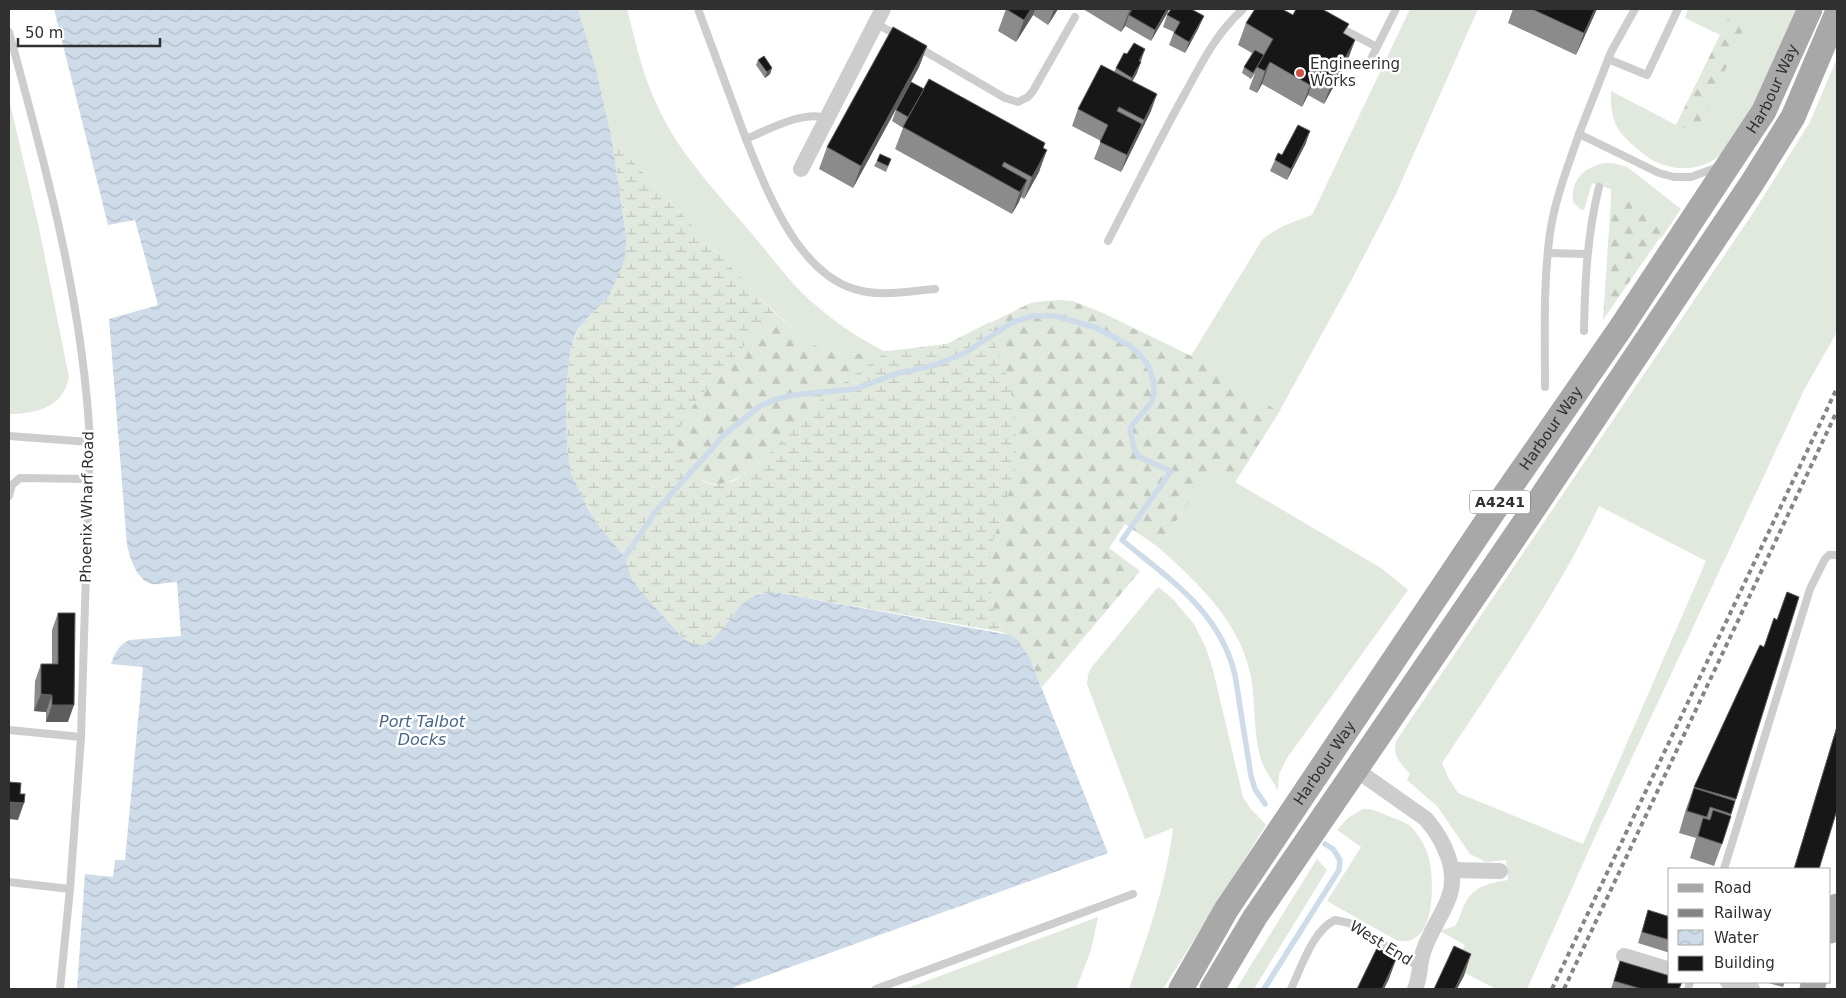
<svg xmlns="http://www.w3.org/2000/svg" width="1846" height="998" font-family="'DejaVu Sans',sans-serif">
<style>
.grass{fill:#e1e8dd;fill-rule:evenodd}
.forest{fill:url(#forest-firs)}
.wetland{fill:url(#wetland-marsh)}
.water{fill:url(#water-waves)}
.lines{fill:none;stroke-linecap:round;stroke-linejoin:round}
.stream{stroke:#cedbe8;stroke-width:5.5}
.lane{stroke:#cdcdcd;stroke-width:8}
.street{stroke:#cdcdcd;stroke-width:16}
.primary{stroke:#a8a8a8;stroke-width:25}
.rail{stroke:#858585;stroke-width:4;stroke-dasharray:5 4;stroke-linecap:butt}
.wall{fill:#8b8b8b}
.shaded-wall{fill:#5d5d5d}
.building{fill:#171717;stroke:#5d5d5d}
.poi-dot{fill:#d05048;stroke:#fff;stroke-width:2}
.labels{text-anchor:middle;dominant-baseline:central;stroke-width:5;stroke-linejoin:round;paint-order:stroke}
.shield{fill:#fff;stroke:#6e6e6e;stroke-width:1}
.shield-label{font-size:14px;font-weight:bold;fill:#303030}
.poi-label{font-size:15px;fill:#303030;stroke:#fff;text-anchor:start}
.street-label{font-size:15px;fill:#303030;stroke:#fff}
.water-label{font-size:16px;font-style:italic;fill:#476789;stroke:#fff}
</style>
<defs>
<pattern id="forest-firs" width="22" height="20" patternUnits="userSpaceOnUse" patternTransform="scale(1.25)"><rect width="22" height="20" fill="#e1e8dd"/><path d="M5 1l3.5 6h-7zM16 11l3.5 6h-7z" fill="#c1c7be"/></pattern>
<pattern id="wetland-marsh" width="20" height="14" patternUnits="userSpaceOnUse" patternTransform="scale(1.25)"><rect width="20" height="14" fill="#e1e8dd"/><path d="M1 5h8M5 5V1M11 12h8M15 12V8" fill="none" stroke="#c1c7be"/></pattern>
<pattern id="water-waves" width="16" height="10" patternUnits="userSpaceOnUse" patternTransform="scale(1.25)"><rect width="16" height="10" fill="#cedbe8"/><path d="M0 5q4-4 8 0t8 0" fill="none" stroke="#b1bcc7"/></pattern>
</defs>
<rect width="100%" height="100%" fill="#fff"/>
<g class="grass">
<path d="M578,9H627C635,40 642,73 656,103C677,152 719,195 753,235C774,260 794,288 819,308C840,326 862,340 886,352L862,354L843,353L828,350L812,344L797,333L758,296L630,158L611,135L596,69Z"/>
<path d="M1410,9H1478L1395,196L1352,279L1279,412L1235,482L1381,568L1408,590L1287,758L1279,774L1278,790C1272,780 1265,771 1261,760C1254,737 1255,707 1252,683C1243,624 1200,585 1158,547L1212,469L1158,431L1042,687C1034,669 1022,638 1002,632L1017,309L1031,303L1045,301H1072L1103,313L1191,356L1262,240C1277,227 1293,222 1312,215Z"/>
<path d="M1688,9H1800C1785,43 1770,76 1752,109C1743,124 1735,140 1722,153C1701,174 1667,172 1645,155C1619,134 1610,126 1611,91L1676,125L1720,35L1685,18Z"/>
<path d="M1837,58V332L1805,388L1593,841L1527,989H1496L1453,967L1465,945L1440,931L1455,926C1460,918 1462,908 1467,900C1476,885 1492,883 1508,880L1506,860L1486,862L1470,854L1437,806L1407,780L1410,774C1401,764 1392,755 1396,741L1753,213L1810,122ZM1599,506L1706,561L1583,844L1458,793L1448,777L1442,763C1497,679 1556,597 1599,506Z"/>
<path d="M9,99L38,223L69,377C64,407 35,414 9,414Z"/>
<path d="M1603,163H1613L1627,167L1681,209L1660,240L1661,236L1632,196L1611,199V189L1592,183L1584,210L1580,209L1573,202C1571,179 1583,169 1603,163Z"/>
<path d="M1158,587L1172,598L1194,624L1206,648L1213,670L1243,797L1250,808L1266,825L1163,989H1129C1147,938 1167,882 1173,828L1145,839L1087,684L1088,675L1091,668Z"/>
<path d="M1363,809C1372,808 1380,813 1388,816C1395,819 1404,821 1410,826C1417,832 1425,845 1428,855C1435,879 1437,951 1396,940L1327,901L1361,847L1337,830L1348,818Z"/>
<polygon points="1317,859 1327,870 1254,989 1236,989"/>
<polygon points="1098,917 1091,950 1076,989 905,989"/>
</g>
<g class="forest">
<path d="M1733,9H1753L1701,123C1693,132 1686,129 1676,125Z"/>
<path d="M1632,196C1648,201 1660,220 1661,236L1603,320L1611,199Z"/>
<path d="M1059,300L1072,301L1085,306L1191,356L1279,412L1235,482L1212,469L1158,547L1125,524L1109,548L1140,571L1042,687C1033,667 1026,639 1002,632C995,612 987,591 988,569C988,533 1012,498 1016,460L765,459C747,471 723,495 701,479C688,470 676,456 677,438C680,409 752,336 774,312L797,333L812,344L828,350L843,353L862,354L947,344L1031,303Z"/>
</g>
<path class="wetland" d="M611,135L630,158L758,296L774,312L698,398L681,426L677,437L678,449L681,458L698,477L706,483L714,485L734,481L765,459L816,403L886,352L947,344L990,322L998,354L1010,384L1015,415L1016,448L1015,475L993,541L988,569L992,602L1002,632L779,593C772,593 763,592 756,595C750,599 742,605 738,610C727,621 716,647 698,646C691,645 686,640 681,636L640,590L631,577L625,557L599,526L588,509L571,473L567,446L566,393L570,351L576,333L591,314L608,298L626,235Z"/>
<path class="water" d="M54,9H578L596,69L611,135L626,235L625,259L608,298L591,314L576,332L570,351L566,393L567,446L571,473L588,509L599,526L625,557L631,577L640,590L681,636C713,665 727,613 749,599C758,593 768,592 779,593L1010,635L1018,640L1030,659L1108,853L729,989H77L85,874L113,877L115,860H125L143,667L111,664C115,653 118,646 129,640L181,636L177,582C169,582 160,585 152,584C137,581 130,558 127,545L109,319L158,305L135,220L108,225Z"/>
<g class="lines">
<g class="stream">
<path d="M625,557L656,511L725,434L760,406L774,400L793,395L855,389L898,373L935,365L963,354L1013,322L1033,316H1056L1097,328L1130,346L1139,354L1148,365L1154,383V394L1151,403L1133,424L1130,430L1134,449L1139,457L1171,471L1122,540C1169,579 1220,611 1235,675L1251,776L1255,789L1265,804"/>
<polyline points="1264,989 1339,870 1340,860 1333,849 1325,844"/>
</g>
<g class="lane">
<path d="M698,9L746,139C768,130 803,110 826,118"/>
<polyline points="1635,9 1611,52 1579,134 1659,173 1674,177 1691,177 1718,167"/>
<polyline points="875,23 897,35"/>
<polyline points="1339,27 1377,47"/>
<path d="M9,32C46,167 83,302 90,442L81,737L70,889L60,989"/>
<polyline points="916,46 1005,98 1018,102 1028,97 1033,91 1075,17"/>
<polyline points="1608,59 1647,75 1678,9"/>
<polyline points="1369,63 1396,9"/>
<path d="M746,139C767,192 800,279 862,291C885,296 912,291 935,289"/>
<path d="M1108,241C1133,193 1157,144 1183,97C1202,63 1214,36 1243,9"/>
<polyline points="1548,253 1586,254"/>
<path d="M1584,331C1585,282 1587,235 1599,187"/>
<path d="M1545,387C1545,336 1543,284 1550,233C1555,199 1568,166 1579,134"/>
<polyline points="9,436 90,442"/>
<polyline points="9,496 12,485 20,478 89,479"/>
<polyline points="9,730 81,737"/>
<polyline points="1724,869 1810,589 1825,559 1829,555 1837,555"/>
<polyline points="9,882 70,889"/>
<polyline points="876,989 1133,894"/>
<path d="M1291,989C1301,968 1313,930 1335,920L1349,923L1421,968"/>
<polyline points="1688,989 1690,982"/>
</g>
<g class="street">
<polyline points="801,169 883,9"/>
<path d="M1355,769L1426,819C1443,839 1459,870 1449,897C1442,917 1427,935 1422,956C1419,968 1420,978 1415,989"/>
<polyline points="1452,870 1500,871"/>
<polyline points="1624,956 1670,970"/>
<polyline points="1728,982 1752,989"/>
</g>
<g class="primary">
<polyline points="1830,931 1837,906"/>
<path id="s1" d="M1181,989L1226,910L1493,512L1620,329L1764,111L1810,9"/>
<polyline points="1212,989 1255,917 1520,529 1752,183 1793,117 1837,13"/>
<polyline points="1812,989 1814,982"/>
</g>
<g class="rail">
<polyline points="1552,989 1837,388"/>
<polyline points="1564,989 1837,411"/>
</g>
</g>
<g class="wall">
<polygon points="1006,9 1058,9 1048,25 1033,15 1016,42 998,31"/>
<polygon points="1083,9 1169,9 1151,41 1125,26 1121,32"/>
<polygon points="1513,9 1597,9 1576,55 1508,23"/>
<polygon points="1167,15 1199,27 1185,53 1169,45 1174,32 1163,27"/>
<polygon points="1293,15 1345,34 1355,40 1347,62 1324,104 1308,95 1302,107 1262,84 1257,93 1249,89 1255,73 1251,79 1242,73 1244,67 1252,53 1238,45 1246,23"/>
<polygon points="927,46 919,67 853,188 819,169 827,147"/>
<polygon points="758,60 772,68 770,74 765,78 756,65"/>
<polygon points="1116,68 1137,73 1132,81 1151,111 1121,172 1094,159 1101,141 1072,126 1078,109 1114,72"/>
<polygon points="896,110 1043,148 1039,172 1024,199 1021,197 1012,214 895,149 903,128 892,121"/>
<polygon points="1306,143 1287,180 1270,171 1275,160 1282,155"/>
<polygon points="891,159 886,172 874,166 877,161"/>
<polygon points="1787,592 1799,597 1722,844 1714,866 1690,858 1696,838 1679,833 1686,809 1694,787 1764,647 1774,618 1777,620"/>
<polygon points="58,613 68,722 46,722 46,712 34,711 35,681 41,664 52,664 52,630"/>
<polygon points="1837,725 1837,810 1819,869 1794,869"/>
<polygon points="1648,910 1670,917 1670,953 1638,943"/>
<polygon points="1620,961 1679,989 1611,989"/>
<polygon points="1765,982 1785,982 1783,987"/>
</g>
<g class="shaded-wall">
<polygon points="1031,9 1035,9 1033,15 1016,42 1024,20"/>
<polygon points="1054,9 1058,9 1048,25"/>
<polygon points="1130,9 1133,9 1129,15 1125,26 1121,32"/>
<polygon points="1167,9 1169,9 1168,12 1151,41 1155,30"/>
<polygon points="1595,9 1597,9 1576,55 1584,33"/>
<polygon points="1204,16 1199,27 1185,53 1189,42"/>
<polygon points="1355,40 1347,62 1324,104 1332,82"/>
<polygon points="927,46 919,67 853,188 861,166"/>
<polygon points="1145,49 1141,61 1134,72 1139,61"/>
<polygon points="1141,62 1137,73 1128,89 1132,78"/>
<polygon points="1270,62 1262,84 1257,93 1265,71"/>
<polygon points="772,68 770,74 765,78 767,72"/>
<polygon points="1316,73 1308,95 1302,107 1310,85"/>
<polygon points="1157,94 1151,111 1121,172 1127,155"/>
<polygon points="1310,131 1306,143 1287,180 1291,169"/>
<polygon points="1047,150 1039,172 1024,199 1032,177"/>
<polygon points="1027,180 1019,202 1012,214 1020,192"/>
<polygon points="41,694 52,695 46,712 34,711"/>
<polygon points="52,705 74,705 68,722 46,722"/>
<polygon points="9,802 24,803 18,820 9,819"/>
<polygon points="1471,954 1464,976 1457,989 1455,989"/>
<polygon points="1397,957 1389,979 1384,989 1382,989"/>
</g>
<g class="building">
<polygon points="1006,9 1031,9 1024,20"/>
<polygon points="1132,9 1167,9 1155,30 1129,15"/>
<polygon points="1171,9 1191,9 1204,16 1189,42 1174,33 1180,22 1167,15"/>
<polygon points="1255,9 1282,9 1293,15 1296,9 1322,9 1349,24 1343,33 1355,40 1332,82 1316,73 1310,85 1270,62 1265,71 1257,67 1273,39 1246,23"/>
<polygon points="1532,9 1595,9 1584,33"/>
<polygon points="893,27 927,46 861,166 827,147"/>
<polygon points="1134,43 1145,49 1139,61 1141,62 1132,78 1116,68 1124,53 1127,54"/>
<polygon points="1255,50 1264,55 1253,73 1244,67"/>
<polygon points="764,56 772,68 767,72 758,60"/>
<polygon points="1101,65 1157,94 1144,120 1119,107 1117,111 1142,124 1127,155 1100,142 1108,125 1078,109"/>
<polygon points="929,79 1045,143 1043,148 1047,150 1032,177 1004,162 1002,166 1027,180 1020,192 903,127"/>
<polygon points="911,82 924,89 908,117 896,110"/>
<polygon points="1298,125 1310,131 1291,169 1275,160 1278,153 1282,155"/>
<polygon points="880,154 891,159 888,166 877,161"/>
<polygon points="1787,592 1799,597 1736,799 1694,787 1760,645 1764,647 1774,618 1777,620"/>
<polygon points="58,613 75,613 74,705 52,705 52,695 41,694 41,664 58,664"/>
<polygon points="1837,727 1837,810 1819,869 1794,869"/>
<polygon points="9,782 21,783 20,794 25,794 24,803 9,802"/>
<polygon points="1694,788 1735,801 1731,814 1710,807 1707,817 1687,811"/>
<polygon points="1713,810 1731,816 1722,844 1698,836 1703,818 1710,820"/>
<polygon points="1648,910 1670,917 1670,940 1642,932"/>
<polygon points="1454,946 1471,954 1455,989 1434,989"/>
<polygon points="1377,948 1397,957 1382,989 1357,989"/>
<polygon points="1620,961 1670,976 1670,982 1682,982 1679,989 1642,989 1614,981"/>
</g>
<circle class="poi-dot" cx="1300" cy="73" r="5"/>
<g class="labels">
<rect class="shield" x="1470" y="490.5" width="60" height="23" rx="4"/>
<g class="shield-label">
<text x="1500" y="502">A4241</text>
</g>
<g class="poi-label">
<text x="1310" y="64">Engineering<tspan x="1310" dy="17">Works</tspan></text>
</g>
<g class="street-label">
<text stroke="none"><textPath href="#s1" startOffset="1078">Harbour Way</textPath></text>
<text stroke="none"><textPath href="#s1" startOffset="672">Harbour Way</textPath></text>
<text transform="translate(87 507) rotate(-89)">Phoenix Wharf Road</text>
<text stroke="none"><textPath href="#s1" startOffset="268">Harbour Way</textPath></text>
<text transform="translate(1381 943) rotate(32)">West End</text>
</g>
<g class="water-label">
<text x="422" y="721">Port Talbot<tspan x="422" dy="18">Docks</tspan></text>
</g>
</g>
<rect width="1846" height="998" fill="none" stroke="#303030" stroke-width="20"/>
<rect x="1668" y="868" width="162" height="115" fill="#ffffff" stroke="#acacac"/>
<rect x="1678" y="884" width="25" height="8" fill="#a8a8a8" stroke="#acacac"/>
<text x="1714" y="893" font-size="15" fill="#303030">Road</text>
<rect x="1678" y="909" width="25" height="8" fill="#858585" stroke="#acacac"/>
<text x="1714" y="918" font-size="15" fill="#303030">Railway</text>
<rect x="1678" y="930" width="25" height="15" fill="url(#water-waves)" stroke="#acacac"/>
<text x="1714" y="943" font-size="15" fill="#303030">Water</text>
<rect x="1678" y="956" width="25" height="15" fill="#171717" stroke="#acacac"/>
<text x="1714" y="968" font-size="15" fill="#303030">Building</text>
<path d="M18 38v8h142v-8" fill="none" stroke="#303030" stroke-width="2.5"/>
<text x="25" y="38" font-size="15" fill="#303030" stroke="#ffffff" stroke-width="4" paint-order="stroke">50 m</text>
</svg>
